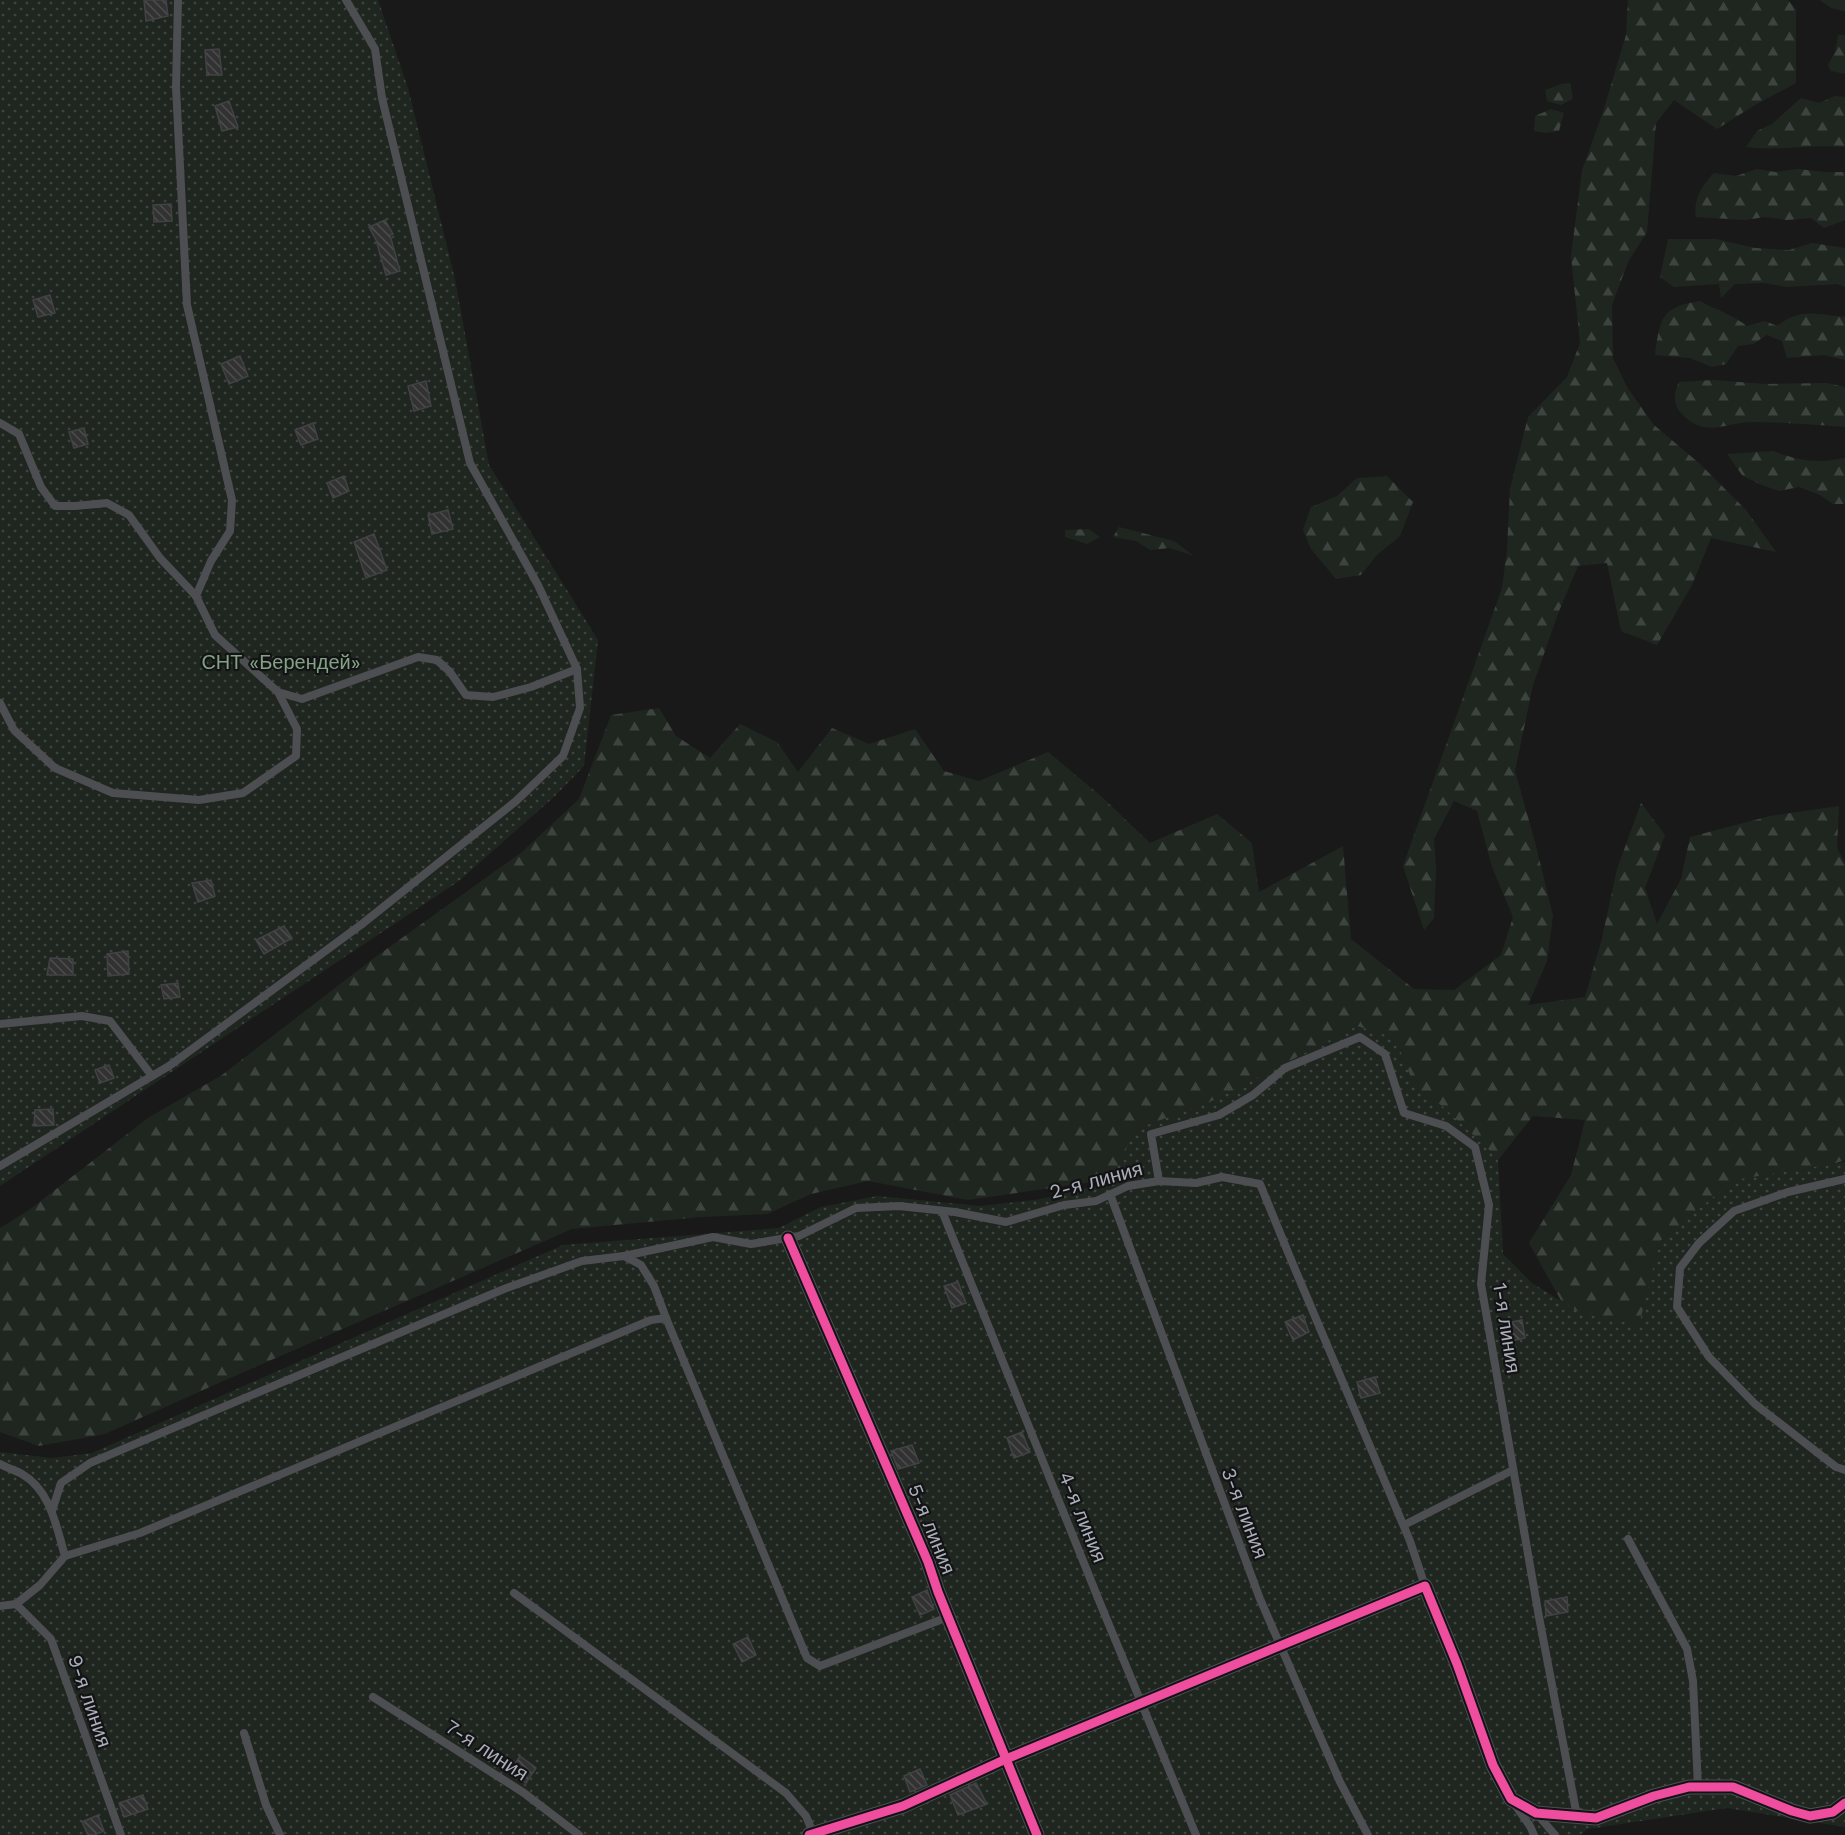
<svg xmlns="http://www.w3.org/2000/svg" width="1845" height="1835" font-family="'Work Sans',sans-serif">
<style>
.forest{fill:url(#forest-firs)}
.park{fill:url(#park-dots)}
.building{fill:url(#building-back-hatch);stroke:#414245;stroke-width:1.5}
.lines{fill:none;stroke-linecap:round;stroke-linejoin:round}
.service{stroke:#4d4e52;stroke-width:8}
.minor{stroke:#4d4e52;stroke-width:15}
.cycleway-casing{stroke:#131315;stroke-width:13}
.cycleway{stroke:#ef4d9e;stroke-width:9}
.labels{text-anchor:middle;dominant-baseline:central;stroke-width:4.5;stroke-linejoin:round;paint-order:stroke}
.park-label{font-size:20px;fill:#82a383;stroke:#131315}
.street-label{font-size:20px;fill:#aaafb9;stroke:#131315}
</style>
<defs>
<pattern id="forest-firs" width="22" height="20" patternUnits="userSpaceOnUse" patternTransform="scale(1.5)"><rect width="22" height="20" fill="#1f2620"/><path d="M5 1l3.5 6h-7zM16 11l3.5 6h-7z" fill="#3d433e"/></pattern>
<pattern id="park-dots" width="8" height="8" patternUnits="userSpaceOnUse" patternTransform="scale(1.5)"><rect width="8" height="8" fill="#1f2620"/><path d="M2 2h.1M6 6h.1" fill="none" stroke="#3d433e" stroke-width="1.8" stroke-linecap="round"/></pattern>
<pattern id="building-back-hatch" width="6" height="6" patternUnits="userSpaceOnUse" patternTransform="scale(1.5)"><rect width="6" height="6" fill="#323233"/><path d="M-1 5l2 2M0 0l6 6M5-1l2 2" fill="none" stroke="#4d4d4e"/></pattern>
</defs>
<rect width="100%" height="100%" fill="#191919"/>
<g class="forest">
<polygon points="1628,0 1788,0 1796,9 1796,83 1755,105 1717,129 1674,100 1656,123 1647,232 1628,262 1612,305 1613,358 1627,387 1654,425 1700,464 1746,510 1776,552 1711,538 1692,585 1657,645 1621,631 1607,563 1578,566 1559,611 1533,685 1515,771 1535,842 1553,916 1547,961 1528,1005 1585,997 1602,938 1617,869 1641,803 1665,835 1645,888 1657,924 1681,879 1690,837 1770,816 1839,806 1837,848 1845,863 1845,1160 1771,1185 1654,1328 1623,1352 1569,1315 1529,1243 1571,1175 1585,1120 1533,1116 1466,1200 1252,1159 968,1200 868,1181 811,1194 767,1214 701,1217 572,1229 221,1382 105,1434 39,1446 0,1432 0,1228 29,1210 148,1118 222,1075 374,958 522,852 579,799 611,715 659,708 676,736 710,758 740,724 777,742 798,772 832,728 869,744 915,729 944,771 979,781 1048,752 1102,797 1150,843 1217,814 1252,843 1259,892 1343,846 1351,939 1414,989 1454,990 1501,955 1513,917 1492,867 1477,811 1454,801 1434,839 1436,869 1434,918 1424,930 1403,866 1502,588 1507,549 1510,489 1528,417 1567,377 1580,343 1571,256 1582,170 1603,112 1626,35"/>
<polygon points="1820,0 1845,0 1845,11 1831,8"/>
<polygon points="1838,35 1845,35 1845,74 1831,71 1828,65 1835,52"/>
<polygon points="1570,83 1573,99 1561,105 1547,101 1545,90 1561,84"/>
<path d="M1835,96L1845,97V147C1812,144 1779,151 1746,147L1757,131L1772,124L1801,98L1819,103Z"/>
<polygon points="1551,109 1564,113 1559,131 1545,133 1534,131 1535,116"/>
<path d="M1757,169L1775,172L1798,169L1824,172H1845V220L1824,228L1811,218L1787,220L1765,217L1745,220L1696,217C1693,200 1702,185 1714,173L1736,176Z"/>
<polygon points="1668,239 1716,239 1755,248 1789,250 1812,243 1845,248 1845,287 1837,284 1786,287 1765,283 1735,284 1721,298 1719,284 1674,287 1660,277"/>
<path d="M1700,301C1716,310 1733,315 1747,326L1765,321L1777,326C1802,307 1817,315 1845,317V360L1823,355L1787,358L1782,341L1767,335L1753,344L1738,346L1726,364L1712,367L1690,358L1655,355C1660,318 1661,307 1700,301Z"/>
<path d="M1713,380L1765,384L1827,383L1845,387V427C1814,425 1783,422 1753,422C1724,422 1705,440 1680,412C1673,404 1674,392 1679,382Z"/>
<path d="M1773,451C1799,461 1817,464 1845,458V504H1833L1820,495L1799,487L1779,491L1759,484L1742,475L1727,454Z"/>
<polygon points="1387,476 1413,502 1400,536 1377,555 1361,575 1336,579 1311,549 1303,530 1311,507 1337,496 1357,478"/>
<polygon points="1119,527 1174,541 1194,556 1170,548 1150,550 1136,541 1113,537"/>
<polygon points="1089,529 1100,537 1087,544 1065,537 1065,530"/>
</g>
<g class="park">
<polygon points="0,0 378,0 408,88 455,279 489,465 598,640 584,766 555,796 459,881 0,1186"/>
<polygon points="1357,1026 1395,1038 1417,1092 1441,1105 1498,1158 1503,1254 1532,1283 1580,1313 1639,1325 1660,1241 1734,1180 1845,1162 1845,1827 1727,1808 1588,1829 1580,1835 0,1835 0,1452 52,1458 92,1453 563,1245 779,1228 821,1207 877,1196 981,1206 1041,1199 1111,1182 1134,1130 1214,1100"/>
</g>
<g class="building">
<polygon points="144,0 166,0 168,16 146,21"/>
<polygon points="219,49 222,75 207,75 205,50"/>
<polygon points="229,101 238,127 222,131 215,106"/>
<polygon points="171,204 172,221 154,222 153,205"/>
<polygon points="385,220 393,234 390,235 400,271 386,275 376,240 369,227"/>
<polygon points="50,295 55,313 38,317 33,300"/>
<polygon points="240,356 248,376 229,384 221,364"/>
<polygon points="426,381 431,406 414,411 408,386"/>
<polygon points="313,423 318,439 301,445 295,430"/>
<polygon points="84,428 88,444 74,448 69,432"/>
<polygon points="344,476 349,491 333,498 327,483"/>
<polygon points="448,510 453,529 432,534 428,515"/>
<polygon points="374,534 387,570 366,578 354,542"/>
<polygon points="211,880 215,896 198,902 192,883"/>
<polygon points="284,926 292,938 264,954 256,940"/>
<polygon points="128,951 129,974 108,976 107,954"/>
<polygon points="50,958 73,959 73,975 47,975"/>
<polygon points="178,983 180,997 164,999 161,985"/>
<polygon points="109,1065 114,1078 100,1083 95,1070"/>
<polygon points="53,1109 54,1125 34,1126 35,1110"/>
<polygon points="958,1282 966,1303 952,1308 944,1286"/>
<polygon points="1303,1315 1309,1332 1293,1340 1285,1322"/>
<polygon points="1522,1320 1525,1338 1503,1343 1501,1324"/>
<polygon points="1375,1377 1380,1393 1361,1398 1357,1382"/>
<polygon points="1022,1432 1030,1452 1014,1458 1007,1438"/>
<polygon points="912,1445 919,1463 898,1469 891,1451"/>
<polygon points="927,1590 934,1609 920,1615 912,1597"/>
<polygon points="1567,1597 1568,1612 1546,1616 1545,1601"/>
<polygon points="748,1637 756,1655 742,1662 733,1644"/>
<polygon points="520,1756 536,1768 526,1783 510,1771"/>
<polygon points="920,1769 927,1785 910,1792 904,1776"/>
<polygon points="976,1783 987,1804 958,1815 950,1795"/>
<polygon points="143,1795 148,1809 124,1817 119,1803"/>
<polygon points="98,1815 104,1831 94,1835 88,1835 82,1822"/>
</g>
<g class="lines">
<g class="service">
<polyline points="178,0 176,87 187,305 232,500 230,531 211,561 196,596"/>
<polyline points="0,423 19,434 41,487 55,506 75,506 107,503 129,515 160,558 196,596 215,635 278,692 302,699 418,657 437,660 450,672 466,695 493,697 531,687 577,669"/>
<polyline points="0,703 14,730 55,768 113,793 199,800 243,793 296,756 297,729 278,692"/>
<polyline points="0,1024 82,1016 110,1021 152,1076"/>
<polyline points="0,1166 169,1066 362,924 516,801 563,756 580,708 577,669 538,585 470,463 382,98 375,49 346,0"/>
<polyline points="1845,1179 1788,1192 1734,1211 1699,1243 1680,1268 1677,1307 1709,1357 1755,1404 1836,1467 1845,1470"/>
<polyline points="1159,1181 1151,1134 1219,1115 1253,1095 1285,1068 1360,1037 1385,1054 1404,1113 1446,1126 1475,1147 1489,1205 1481,1284 1539,1617 1577,1816"/>
<polyline points="1110,1194 1260,1599 1340,1782 1368,1835"/>
<polyline points="942,1211 1100,1603 1196,1835"/>
<polyline points="624,1256 713,1237 751,1244 799,1236 856,1208 899,1206 955,1212 1006,1222 1064,1205 1096,1201 1128,1186 1159,1181 1196,1183 1222,1177 1260,1184 1292,1262 1410,1541 1425,1586"/>
<path d="M0,1464C7,1468 15,1470 22,1474C51,1491 56,1526 65,1556"/>
<polyline points="52,1511 61,1483 90,1463 504,1289 582,1261 624,1256 641,1265 654,1286 666,1318"/>
<polyline points="1404,1525 1513,1470"/>
<polyline points="1628,1539 1687,1649 1693,1681 1698,1787"/>
<polyline points="514,1593 786,1793 806,1816 813,1833"/>
<polyline points="16,1604 40,1585 65,1556 140,1533 651,1320 666,1318 807,1658 820,1666 948,1617"/>
<polyline points="0,1606 16,1604 51,1639 121,1835"/>
<polyline points="373,1697 524,1793 579,1835"/>
<polyline points="244,1733 266,1805 280,1835"/>
<polyline points="1515,1805 1530,1826 1534,1835"/>
<polyline points="1537,1814 1555,1835"/>
</g>
<g class="minor">
<polyline points="788,1238 928,1562 938,1592 1037,1835"/>
<polyline points="809,1835 903,1806 1006,1759 1425,1586 1457,1664 1493,1765 1511,1799 1536,1813 1596,1818 1654,1796 1689,1787 1733,1787 1792,1811 1810,1816 1833,1812 1845,1803"/>
</g>
<defs>
<g id="cycleway">
<polyline points="788,1238 928,1562 938,1592 1037,1835"/>
<polyline points="809,1835 903,1806 1006,1759 1425,1586 1457,1664 1493,1765 1511,1799 1536,1813 1596,1818 1654,1796 1689,1787 1733,1787 1792,1811 1810,1816 1833,1812 1845,1803"/>
</g>
</defs>
<use href="#cycleway" class="cycleway-casing"/>
<use href="#cycleway" class="cycleway"/>
</g>
<g class="labels">
<g class="park-label">
<text x="281" y="662">СНТ «Берендей»</text>
</g>
<g class="street-label">
<text transform="translate(1096 1180) rotate(-15)">2-я линия</text>
<text transform="translate(1507 1328) rotate(81)">1-я линия</text>
<text transform="translate(1245 1513) rotate(69)">3-я линия</text>
<text transform="translate(1083 1517) rotate(68)">4-я линия</text>
<text transform="translate(932 1529) rotate(68)">5-я линия</text>
<text transform="translate(90 1701) rotate(71)">9-я линия</text>
<text transform="translate(487 1750) rotate(33)">7-я линия</text>
</g>
</g>
</svg>
